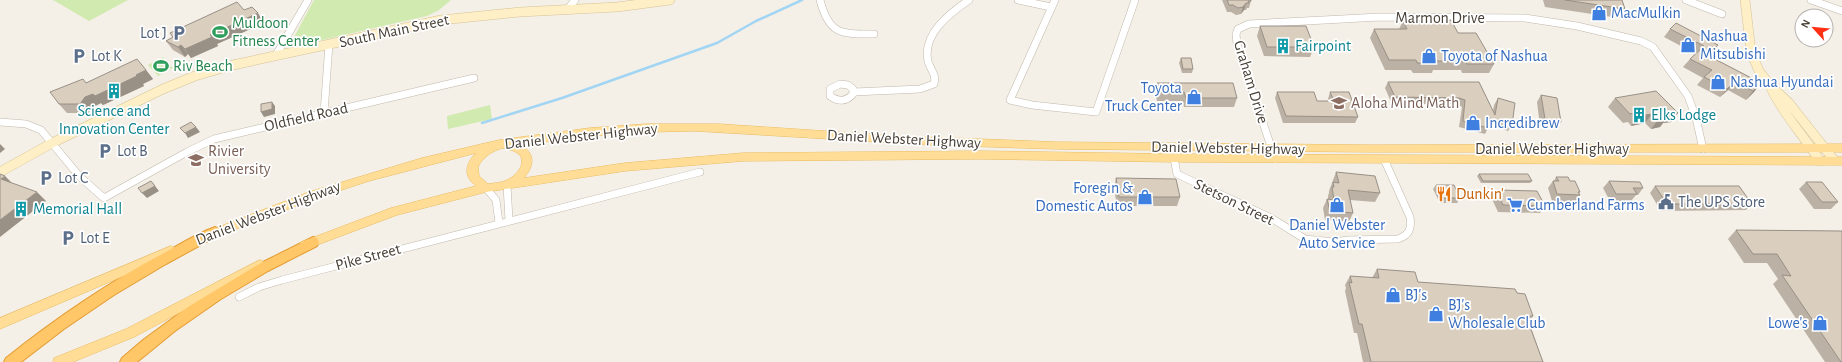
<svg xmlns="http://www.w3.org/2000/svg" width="1842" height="362" font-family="'Alegreya Sans',sans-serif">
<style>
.green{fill:#d1eaaf}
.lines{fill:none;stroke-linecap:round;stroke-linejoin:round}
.stream{stroke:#a2d5f3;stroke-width:2.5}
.street-casing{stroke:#c0b8aa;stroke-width:8}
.secondary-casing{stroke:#d6c396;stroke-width:10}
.primary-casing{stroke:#e9bb61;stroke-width:1}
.highway-casing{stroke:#e49c32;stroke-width:2}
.street{stroke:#fff;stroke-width:7}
.secondary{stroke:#ffefc7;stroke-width:9}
.primary{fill:#ffdd96;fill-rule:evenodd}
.highway{fill:#ffc768;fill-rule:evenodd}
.wall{fill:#bbb1a4}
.shaded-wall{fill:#999086}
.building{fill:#dacebf;stroke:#999086}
.labels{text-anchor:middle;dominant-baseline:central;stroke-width:3.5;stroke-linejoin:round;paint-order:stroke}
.shop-label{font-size:16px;fill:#366cbe;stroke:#fff;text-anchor:start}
.street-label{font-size:16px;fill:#484036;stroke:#fff}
.leisure-label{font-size:16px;fill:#27864d;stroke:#fff;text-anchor:start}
.service-label{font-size:16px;fill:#4e5e75;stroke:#fff;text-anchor:start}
.culture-label{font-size:16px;fill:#0d838f;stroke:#fff;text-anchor:start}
.education-label{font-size:16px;fill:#785e54;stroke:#fff;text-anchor:start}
.food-label{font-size:16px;fill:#c56008;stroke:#fff;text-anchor:start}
</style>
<rect width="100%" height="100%" fill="#f4f0e8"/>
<g class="green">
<polygon points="53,0 128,0 89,21"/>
<polygon points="314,0 451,0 439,10 427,16 296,46 291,44 293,39"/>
<polygon points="163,57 173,68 158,76 148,65"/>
<polygon points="490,105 492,119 448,129 447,116"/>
</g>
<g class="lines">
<polyline class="stream" points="482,123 562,98 717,43 756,21 802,0"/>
<defs>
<g id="street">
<path d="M820,0C829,35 841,34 874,34"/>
<polyline points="1018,0 1051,7"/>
<polyline points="1055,0 1010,100 1032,105 1096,112 1135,0"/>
<polyline points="1686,0 1722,14"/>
<polyline points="1811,0 1842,11"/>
<polyline points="567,10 575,0"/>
<polyline points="276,55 308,0"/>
<path d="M840,84L848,85L853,89V94C846,102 838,102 830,96V89Z"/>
<path d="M854,92L920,89L934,84C937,74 930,70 928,61C922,34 950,13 969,0"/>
<polyline points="324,113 329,44"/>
<polyline points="0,122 26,124 41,130 80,177 104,198 187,152 214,139 474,78"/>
<path d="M1174,158L1177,174L1271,218L1305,239L1334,242L1348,240L1398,239C1409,235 1412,229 1410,217L1384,159"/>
<polyline points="1275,159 1237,44 1236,34 1238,29 1249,24 1380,17 1525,18 1577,26 1641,41 1653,47 1688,96 1696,118 1703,149"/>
<polyline points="507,185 509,220"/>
<polyline points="486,188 496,200 499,223"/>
<polyline points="239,297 259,287 282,280 700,172"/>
</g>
<g id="secondary">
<polyline points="1745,0 1751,52 1759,71 1771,86 1789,103 1834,160"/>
<path d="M1771,88C1783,114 1804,136 1820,161"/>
<polyline points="0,172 52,143 163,89 195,76 233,65 441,20 520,12 617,7 670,0"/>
</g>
<g id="primary">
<path d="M647,124H719L900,136L1056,142L1370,145L1842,144V152H1370L1056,149L931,145L695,131L647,132L590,136L521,145C536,154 534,166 524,178L625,163L743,153L979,151L1174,154L1842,157V165L1174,162L979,159L743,161L625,171L486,192L397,215L309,248L305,250L301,248L299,245L301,242L391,208L476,186C463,176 465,164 476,153L369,181L317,198L207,240L203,239L201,236L203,233L309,192L422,158L499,140L590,128ZM503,148L514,151L520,155C526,165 516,176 507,180C502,183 493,183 488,184L479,176L478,167C482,158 493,150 503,148Z"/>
<polygon points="171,246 175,248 177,251 175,254 0,329 0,318"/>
<polygon points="260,260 264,262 266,265 264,268 134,337 73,362 53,362 54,358 126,329"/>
</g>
<g id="highway">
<path d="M215,227L219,229L221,232L219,235L166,264L114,295L64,329L21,362H4L6,358C56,318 109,282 166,252C182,243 198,233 215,227Z"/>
<polygon points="313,237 317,238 319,242 317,246 268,271 221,299 175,331 137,362 120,362 122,358 143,340 188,307 259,264"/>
</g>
</defs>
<use href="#street" class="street-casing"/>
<use href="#secondary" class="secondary-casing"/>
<use href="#primary" class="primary-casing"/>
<use href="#highway" class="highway-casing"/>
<use href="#street" class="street"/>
<use href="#secondary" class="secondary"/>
<use href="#primary" class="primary"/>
<use href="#highway" class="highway"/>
</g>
<g class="wall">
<polygon points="1222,0 1251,0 1251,1 1249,8 1247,8 1246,10 1244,10 1241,14 1236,15 1231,12 1227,12"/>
<polygon points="1543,0 1622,0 1625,9 1619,18 1545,7"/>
<polygon points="244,10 264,23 217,44 218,46 191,58 188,54 185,57 173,50 166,41 173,37 170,33"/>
<polygon points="1403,21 1458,33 1494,64 1489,73 1462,73 1461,70 1433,70 1432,73 1413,73 1411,70 1385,70 1370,38 1374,29 1399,29"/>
<polygon points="1260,26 1314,47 1310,57 1264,56 1257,36"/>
<polygon points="1670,29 1718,45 1712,53 1709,56 1761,83 1754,92 1746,100 1728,90 1720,97 1697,85 1703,78 1683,67 1690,59 1696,54 1664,37"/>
<polygon points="1181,58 1193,69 1192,73 1182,73 1179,63"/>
<polygon points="146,70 153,79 143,84 144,86 103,105 101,103 93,107 88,113 67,113 59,104 86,83"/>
<polygon points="1388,82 1479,82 1493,111 1494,105 1498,98 1512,125 1508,131 1489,125 1488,128 1485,134 1459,127 1462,107 1456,104 1392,104 1385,88"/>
<polygon points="1157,83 1237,98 1234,107 1184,107 1182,101 1157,101 1155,92"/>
<polygon points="1277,92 1317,101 1329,101 1328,99 1330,92 1358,117 1355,123 1283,123 1275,98"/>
<polygon points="1541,95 1561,122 1556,129 1540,126 1537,102"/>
<polygon points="1615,98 1678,113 1671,122 1663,123 1660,127 1651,129 1645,123 1631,126 1628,122 1623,123 1608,107"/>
<polygon points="1336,172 1380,193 1375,202 1350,200 1353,213 1349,222 1325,220 1323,208 1327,199 1328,199 1328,196 1329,193 1329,191"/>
<polygon points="1479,174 1532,181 1530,183 1481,183 1477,176"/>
<polygon points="1556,177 1570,181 1580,192 1579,193 1580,195 1575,202 1552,201 1548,188 1553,181 1554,181"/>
<polygon points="1116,178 1180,197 1177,206 1117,206 1114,188"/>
<polygon points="1609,181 1643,188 1638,195 1636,195 1631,201 1610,201 1603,188"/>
<polygon points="1806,182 1838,202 1831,209 1814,209 1799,189"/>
<polygon points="1436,185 1460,198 1457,203 1440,203 1433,189"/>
<polygon points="1655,186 1752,204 1746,210 1661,211 1650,193"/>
<polygon points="1496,190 1545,206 1540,213 1498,212 1491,197"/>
<polygon points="1736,230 1842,231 1842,362 1825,362 1773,284 1778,279 1767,263 1744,263 1728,239"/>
<polygon points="1377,269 1418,282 1517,293 1533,316 1529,322 1543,362 1363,362 1357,333 1354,333 1345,291 1346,288 1345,285 1350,276 1372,278"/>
</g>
<g class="shaded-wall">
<polygon points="1246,3 1244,10 1241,14 1243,7"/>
<polygon points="258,13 264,23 217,44 218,46 191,58 185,49 210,35"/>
<polygon points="181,45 188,54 185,57 178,47"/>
<polygon points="1718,45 1712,53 1700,64 1707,55"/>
<polygon points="146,70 153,79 143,84 144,86 103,105 101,103 93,107 88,113 80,104 85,97"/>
<polygon points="1735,81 1728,90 1720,97 1727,89"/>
<polygon points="1761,83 1754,92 1746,100 1753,91"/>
<polygon points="272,102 275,106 275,114 264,117 261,112"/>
<polygon points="1678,113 1671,122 1663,123 1660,127 1651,129 1658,120 1664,115"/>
<polygon points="1652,114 1645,123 1631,126 1638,116"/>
<polygon points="196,127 200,132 188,138 185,133"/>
<polygon points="0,144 5,149 0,153"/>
<polygon points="5,176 14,185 1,179"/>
<polygon points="151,181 159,191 147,198 142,193"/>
<polygon points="37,192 46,201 0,237 0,220"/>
</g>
<g class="building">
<polygon points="1227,0 1251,0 1251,1 1248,1 1249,3 1246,3 1243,7 1238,8 1233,5 1229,5"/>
<polygon points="1565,0 1622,0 1625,9"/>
<polygon points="237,2 244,10 252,7 258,13 210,35 212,37 185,49 181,45 178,47 166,41 173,37 170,33"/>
<polygon points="1451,20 1458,33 1476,33 1494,64 1467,64 1466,61 1435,61 1437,63 1417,63 1416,60 1389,60 1374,29 1407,29 1403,21"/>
<polygon points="1676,23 1718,45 1707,55 1761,83 1753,91 1735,81 1727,89 1704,77 1712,70 1690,59 1704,46 1670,29"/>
<polygon points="1260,26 1306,26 1314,47 1267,47"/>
<polygon points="1181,58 1191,58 1193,69 1183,69"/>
<polygon points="137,59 146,70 136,75 137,76 95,96 93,94 85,97 80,104 59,104 50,92 83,79 86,83"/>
<polygon points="1388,82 1479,82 1495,115 1498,98 1515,103 1512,125 1489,118 1488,128 1463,121 1465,100 1459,98 1395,97"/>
<polygon points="1157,83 1233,83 1237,98 1186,98 1184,92 1159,92"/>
<polygon points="1656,91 1678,113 1664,115 1667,118 1658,120 1652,114 1638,116 1634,113 1630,114 1615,98"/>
<polygon points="1277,92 1314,92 1317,101 1334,101 1330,92 1349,92 1358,117 1286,116"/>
<polygon points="1541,95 1557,98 1561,122 1545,119"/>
<polygon points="272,102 272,109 261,112 261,104"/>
<polygon points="191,122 196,127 185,133 180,128"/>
<polygon points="1336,172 1375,176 1380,193 1348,190 1353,213 1330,211 1327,199 1334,200 1332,187 1334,187 1333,182 1339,183"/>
<polygon points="0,174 5,176 1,179 37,192 0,220"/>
<polygon points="1479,174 1528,174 1532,181 1483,181"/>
<polygon points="1556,177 1568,177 1570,181 1575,181 1580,192 1578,192 1580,195 1557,194 1553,181 1559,181"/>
<polygon points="1116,178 1176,179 1180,197 1119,197"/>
<polygon points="151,181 155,186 142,193 138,188"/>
<polygon points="1609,181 1640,182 1643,188 1633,188 1637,194 1616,194"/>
<polygon points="1806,182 1822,182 1838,202 1822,202"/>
<polygon points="1436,185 1454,185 1460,198 1443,198"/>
<polygon points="1655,186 1739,186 1752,204 1667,204"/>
<polygon points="1496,190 1537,191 1545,206 1503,205"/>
<polygon points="1736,230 1842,231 1842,362 1841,362 1782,275 1791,276 1777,254 1753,254"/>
<polygon points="1377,269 1415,272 1418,282 1515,289 1517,293 1525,294 1533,316 1526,316 1543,362 1371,362 1362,324 1359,324 1349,282 1352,283 1350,276 1379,278"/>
</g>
<defs>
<symbol id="shop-bare" viewBox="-9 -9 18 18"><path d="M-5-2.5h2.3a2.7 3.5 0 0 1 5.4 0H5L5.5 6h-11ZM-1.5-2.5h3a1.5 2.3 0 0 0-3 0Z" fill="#3f7fe0" stroke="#fff" stroke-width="2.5" paint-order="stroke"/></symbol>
<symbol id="stadium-bare" viewBox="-9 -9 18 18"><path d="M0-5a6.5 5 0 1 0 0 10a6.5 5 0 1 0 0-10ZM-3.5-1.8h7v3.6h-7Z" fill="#2e9e5b" stroke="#fff" stroke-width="2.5" paint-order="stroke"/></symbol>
<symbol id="parking-bare" viewBox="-9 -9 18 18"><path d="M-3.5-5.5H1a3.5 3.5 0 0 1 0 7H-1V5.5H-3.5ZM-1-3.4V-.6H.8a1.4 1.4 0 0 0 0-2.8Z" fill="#5c6f8a" stroke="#fff" stroke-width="2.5" paint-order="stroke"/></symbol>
<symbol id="building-bare" viewBox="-9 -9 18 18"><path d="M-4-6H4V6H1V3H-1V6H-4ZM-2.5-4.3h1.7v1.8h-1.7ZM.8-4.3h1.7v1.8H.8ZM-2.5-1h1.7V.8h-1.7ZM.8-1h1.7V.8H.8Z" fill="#0f9aa8" stroke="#fff" stroke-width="2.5" paint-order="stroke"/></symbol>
<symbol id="school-bare" viewBox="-9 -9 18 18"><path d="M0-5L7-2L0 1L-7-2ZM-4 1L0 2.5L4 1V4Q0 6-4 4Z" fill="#8d6e63" stroke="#fff" stroke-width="2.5" paint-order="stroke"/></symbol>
<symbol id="university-bare" viewBox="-9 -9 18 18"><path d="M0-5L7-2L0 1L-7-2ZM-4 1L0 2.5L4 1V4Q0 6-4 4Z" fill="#8d6e63" stroke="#fff" stroke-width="2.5" paint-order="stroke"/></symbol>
<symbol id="restaurant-bare" viewBox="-9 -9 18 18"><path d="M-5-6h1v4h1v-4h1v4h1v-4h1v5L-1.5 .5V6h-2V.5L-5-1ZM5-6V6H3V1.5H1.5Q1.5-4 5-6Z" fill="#e8710a" stroke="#fff" stroke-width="2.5" paint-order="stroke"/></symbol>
<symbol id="civic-bare" viewBox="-9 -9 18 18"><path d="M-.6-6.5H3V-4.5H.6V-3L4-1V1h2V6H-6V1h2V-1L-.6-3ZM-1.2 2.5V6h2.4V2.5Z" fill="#5c6f8a" stroke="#fff" stroke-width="2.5" paint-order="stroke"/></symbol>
<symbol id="supermarket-bare" viewBox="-9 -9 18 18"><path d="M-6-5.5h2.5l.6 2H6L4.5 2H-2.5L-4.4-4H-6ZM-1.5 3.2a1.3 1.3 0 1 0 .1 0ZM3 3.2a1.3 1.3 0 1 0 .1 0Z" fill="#3f7fe0" stroke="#fff" stroke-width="2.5" paint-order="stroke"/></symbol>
</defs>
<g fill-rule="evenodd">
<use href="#shop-bare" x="1588" y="2" width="22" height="22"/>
<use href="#stadium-bare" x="209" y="21" width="22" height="22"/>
<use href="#parking-bare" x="168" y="22" width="22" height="22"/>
<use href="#shop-bare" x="1677" y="34" width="22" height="22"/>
<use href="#building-bare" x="1272" y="35" width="22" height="22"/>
<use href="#parking-bare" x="68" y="45" width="22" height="22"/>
<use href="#shop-bare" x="1418" y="45" width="22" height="22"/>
<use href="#stadium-bare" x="150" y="55" width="22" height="22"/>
<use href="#shop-bare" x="1707" y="71" width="22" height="22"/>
<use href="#building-bare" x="103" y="80" width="22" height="22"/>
<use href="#shop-bare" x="1183" y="86" width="22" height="22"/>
<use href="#school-bare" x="1328" y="92" width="22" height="22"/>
<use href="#building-bare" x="1628" y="104" width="22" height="22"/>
<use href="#shop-bare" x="1462" y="112" width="22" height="22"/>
<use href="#parking-bare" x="94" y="140" width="22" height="22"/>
<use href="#university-bare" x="185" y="149" width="22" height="22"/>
<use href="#parking-bare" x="35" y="167" width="22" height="22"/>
<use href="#restaurant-bare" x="1433" y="183" width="22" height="22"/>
<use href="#shop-bare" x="1134" y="186" width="22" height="22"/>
<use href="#civic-bare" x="1655" y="191" width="22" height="22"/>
<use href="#shop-bare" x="1326" y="194" width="22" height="22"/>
<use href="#supermarket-bare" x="1504" y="194" width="22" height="22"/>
<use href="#building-bare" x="10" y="198" width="22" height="22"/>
<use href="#parking-bare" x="57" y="227" width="22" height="22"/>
<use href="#shop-bare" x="1382" y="284" width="22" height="22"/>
<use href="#shop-bare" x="1425" y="303" width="22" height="22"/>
<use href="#shop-bare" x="1809" y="312" width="22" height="22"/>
</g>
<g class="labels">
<g class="shop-label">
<text x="1611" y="13">MacMulkin</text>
<text x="1700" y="36">Nashua<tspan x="1700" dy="18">Mitsubishi</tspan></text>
<text x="1441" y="56">Toyota of Nashua</text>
<text x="1730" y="82">Nashua Hyundai</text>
<text x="1182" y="88" text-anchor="end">Toyota<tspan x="1182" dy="18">Truck Center</tspan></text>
<text x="1485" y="123">Incredibrew</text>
<text x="1133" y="188" text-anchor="end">Foregin &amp;<tspan x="1133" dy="18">Domestic Autos</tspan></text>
<text x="1527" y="205">Cumberland Farms</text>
<text x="1337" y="225" text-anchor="middle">Daniel Webster<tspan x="1337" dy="18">Auto Service</tspan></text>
<text x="1405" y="295">BJ's</text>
<text x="1448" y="305">BJ's<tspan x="1448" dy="18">Wholesale Club</tspan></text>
<text x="1808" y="323" text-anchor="end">Lowe's</text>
</g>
<g class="street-label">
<text x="1440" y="18">Marmon Drive</text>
<text transform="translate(394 31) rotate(-12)">South Main Street</text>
<text transform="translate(1251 82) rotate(73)">Graham Drive</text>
<text transform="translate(306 117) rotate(-13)">Oldfield Road</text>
<text transform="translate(581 136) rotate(-6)">Daniel Webster Highway</text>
<text transform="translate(904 139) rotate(3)">Daniel Webster Highway</text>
<text transform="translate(1228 148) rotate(1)">Daniel Webster Highway</text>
<text x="1552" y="149">Daniel Webster Highway</text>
<text transform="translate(1234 202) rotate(26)">Stetson Street</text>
<text transform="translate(268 213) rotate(-21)">Daniel Webster Highway</text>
<text transform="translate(368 257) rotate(-15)">Pike Street</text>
</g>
<g class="leisure-label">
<text x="232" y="23">Muldoon<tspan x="232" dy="18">Fitness Center</tspan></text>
<text x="173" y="66">Riv Beach</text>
</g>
<g class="service-label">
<text x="167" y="33" text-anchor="end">Lot J</text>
<text x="91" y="56">Lot K</text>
<text x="117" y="151">Lot B</text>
<text x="58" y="178">Lot C</text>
<text x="1678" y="202">The UPS Store</text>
<text x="80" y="238">Lot E</text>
</g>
<g class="culture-label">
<text x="1295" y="46">Fairpoint</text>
<text x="114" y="111" text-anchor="middle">Science and<tspan x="114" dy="18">Innovation Center</tspan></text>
<text x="1651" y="115">Elks Lodge</text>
<text x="33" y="209">Memorial Hall</text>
</g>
<g class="education-label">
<text x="1351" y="103">Aloha Mind Math</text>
<text x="208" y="151">Rivier<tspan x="208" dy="18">University</tspan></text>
</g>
<g class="food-label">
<text x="1456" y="194">Dunkin'</text>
</g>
</g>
<g transform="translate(1814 28) rotate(297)"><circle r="19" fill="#ffffff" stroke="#b6b3af"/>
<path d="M0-3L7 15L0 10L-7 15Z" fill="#ff2f14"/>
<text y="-6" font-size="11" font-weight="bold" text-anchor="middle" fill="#484036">N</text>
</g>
</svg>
